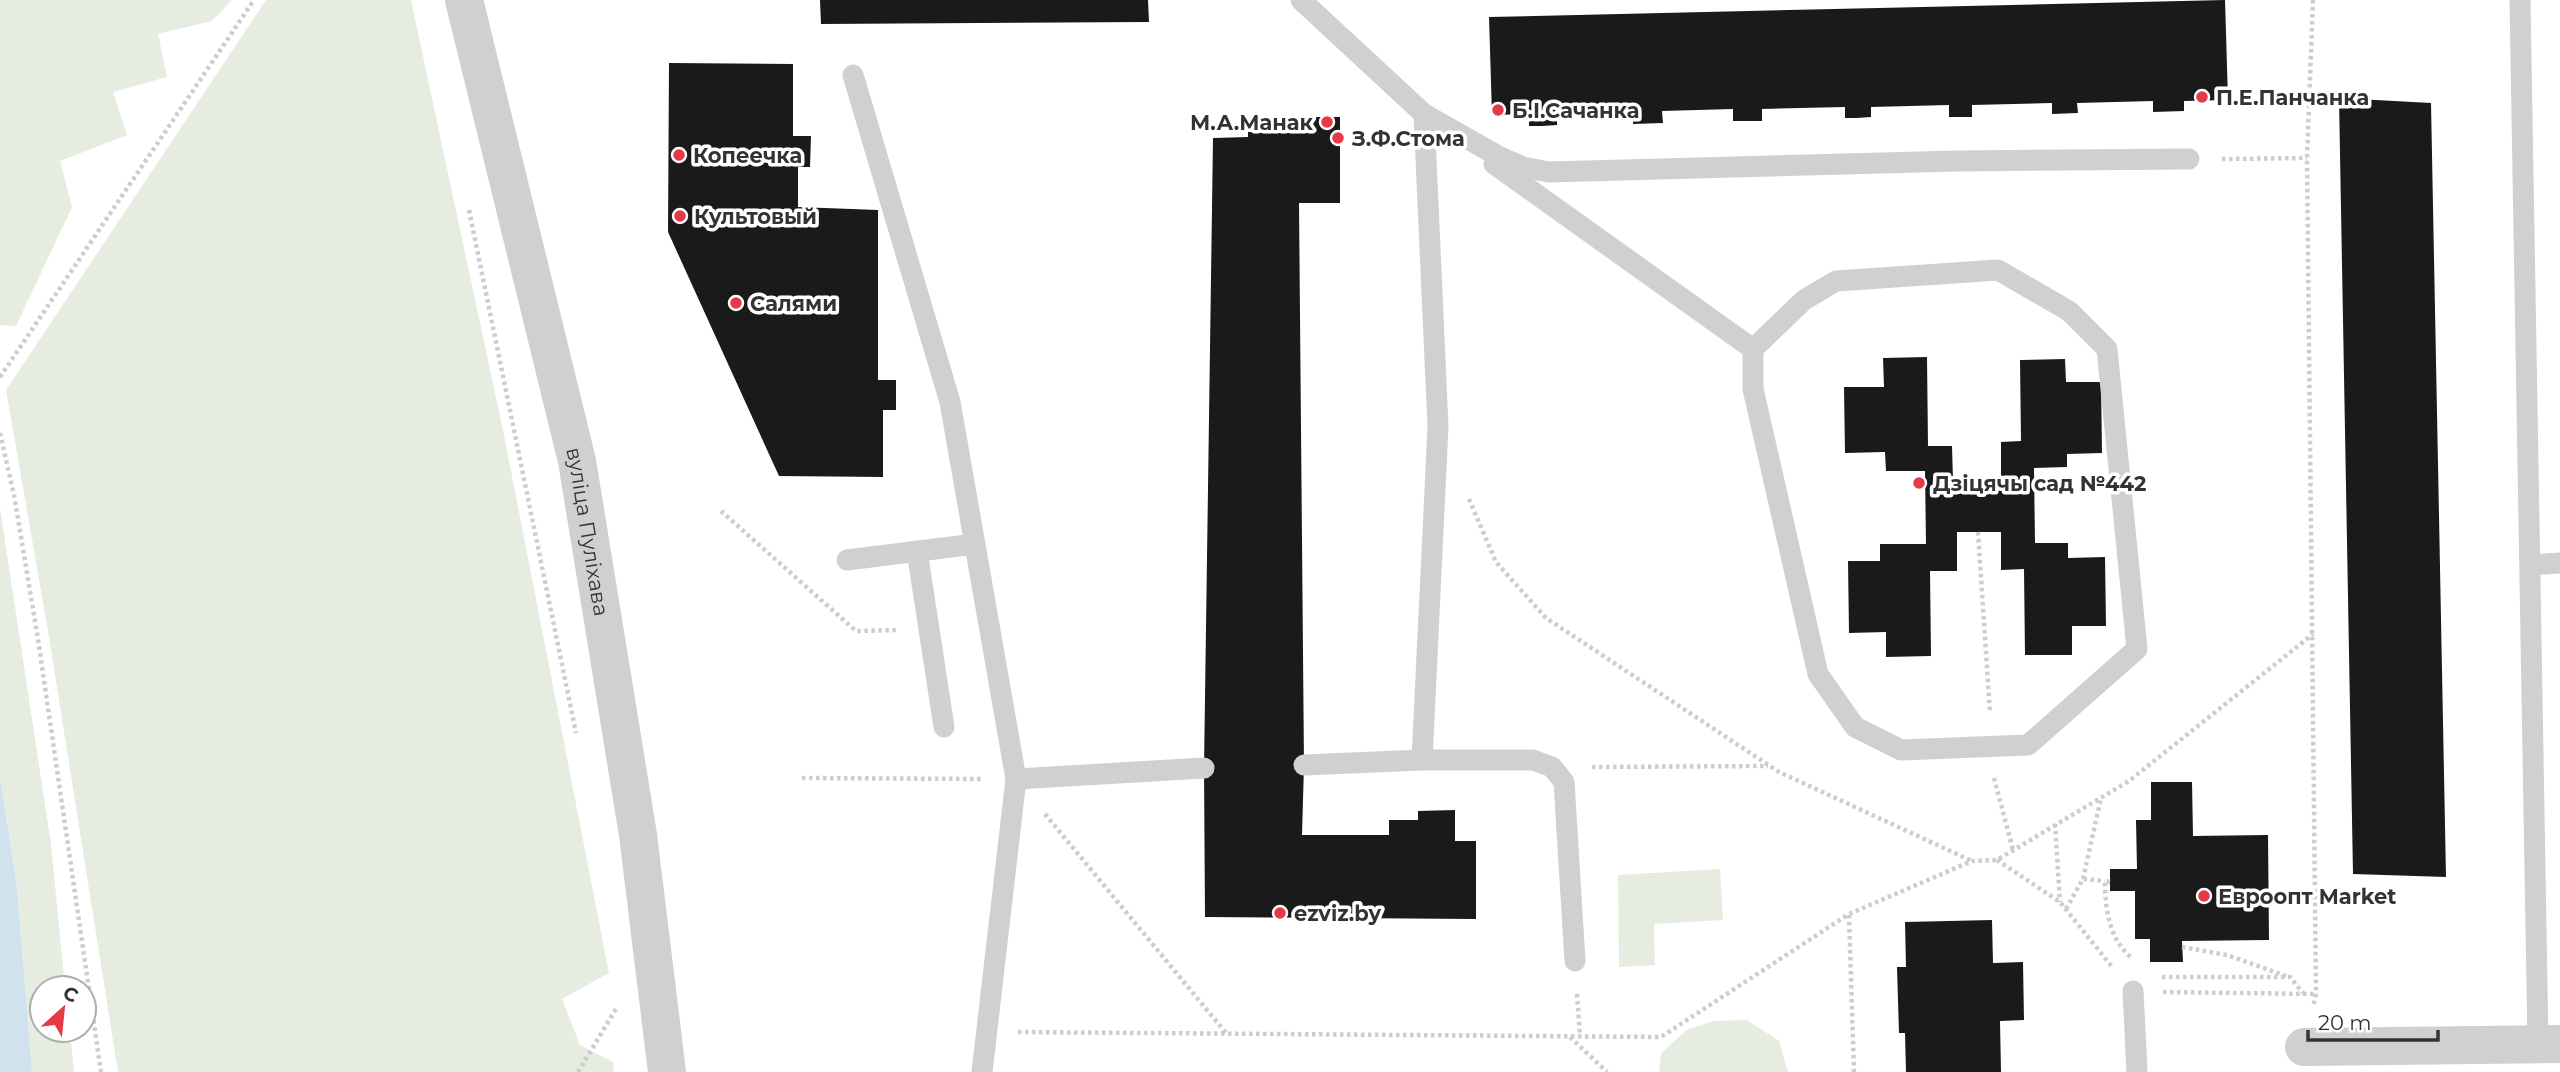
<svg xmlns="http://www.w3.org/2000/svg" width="2560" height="1072" font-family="Montserrat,sans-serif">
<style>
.green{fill:#e6ecdf}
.water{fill:#cfe2ee}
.building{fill:#1a1a1a}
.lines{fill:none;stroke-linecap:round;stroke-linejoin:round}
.path{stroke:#cdcdcd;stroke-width:4.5;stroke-dasharray:3.5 3.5;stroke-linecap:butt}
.service{stroke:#d0d0d0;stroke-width:21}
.minor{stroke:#d0d0d0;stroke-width:38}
.tertiary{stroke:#d0d0d0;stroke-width:38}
.poi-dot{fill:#e63946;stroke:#fff;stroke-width:2.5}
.labels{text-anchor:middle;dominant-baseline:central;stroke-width:7;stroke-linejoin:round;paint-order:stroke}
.poi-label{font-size:21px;font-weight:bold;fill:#333;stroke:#fff;text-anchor:start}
.street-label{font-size:21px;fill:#333;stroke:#fff}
</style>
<rect width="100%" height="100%" fill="#fff"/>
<g class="green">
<polygon points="0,0 232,0 212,21 158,34 167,77 113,92 127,135 60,161 72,207 16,326 0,325"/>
<polygon points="266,0 411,0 504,435 609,973 562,999 580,1045 613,1062 614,1072 118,1072 49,637 6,390"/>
<polygon points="0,508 51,844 65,988 42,988 42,1030 70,1030 74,1072 32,1072 17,888 0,776"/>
<polygon points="1720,869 1723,920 1654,924 1655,965 1619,967 1618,875"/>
<polygon points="1747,1020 1779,1041 1788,1072 1659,1072 1661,1053 1687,1030 1713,1021"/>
</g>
<polygon class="water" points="0,776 17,888 32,1072 0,1072"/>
<g class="building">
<polygon points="820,0 1148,0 1149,22 821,24"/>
<polygon points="2225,0 2228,100 2184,101 2184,111 2153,112 2153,101 2077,103 2078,113 2052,114 2052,103 1972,105 1972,117 1949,117 1949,105 1871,107 1871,117 1857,118 1845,118 1845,107 1762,109 1762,121 1733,121 1733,109 1662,111 1663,123 1633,124 1633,111 1557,113 1557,125 1542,126 1529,126 1529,114 1492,115 1489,17"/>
<polygon points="669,63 793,64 793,136 811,136 810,167 798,167 798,207 878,210 878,380 896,380 896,410 883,410 883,477 779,476 668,232"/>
<polygon points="2339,98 2431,103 2446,877 2353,874"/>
<polygon points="1248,117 1340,117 1340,203 1299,203 1304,765 1302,835 1389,835 1389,820 1418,820 1418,811 1455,810 1455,841 1476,841 1476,919 1205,917 1204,768 1213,138 1248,137"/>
<polygon points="1927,357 1928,446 1952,446 1953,480 2001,480 2001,442 2021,441 2020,360 2065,359 2066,382 2101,382 2102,453 2067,454 2067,467 2034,468 2035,543 2068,543 2068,558 2105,557 2106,626 2072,626 2072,655 2025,655 2024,569 2001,570 2001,532 1957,532 1957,571 1930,571 1931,656 1886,657 1886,632 1849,633 1848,561 1880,561 1880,544 1926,544 1925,471 1886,471 1885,452 1845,453 1844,387 1884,387 1883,358"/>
<polygon points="2151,782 2192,782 2193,836 2268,835 2269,940 2182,941 2183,962 2150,962 2150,939 2135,939 2135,891 2110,891 2110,869 2137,869 2136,820 2151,820"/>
<polygon points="1992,920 1993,963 2023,962 2024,1020 2000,1021 2001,1072 1906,1072 1905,1033 1899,1033 1897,967 1906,967 1905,922"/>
</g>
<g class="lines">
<g class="path">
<polyline points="2313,0 2307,158 2316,994 2313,1007"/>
<polyline points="2222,159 2307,158"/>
<polyline points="469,210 576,733"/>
<polyline points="0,377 254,0"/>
<polyline points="0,433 14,495 38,639 101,1072"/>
<polyline points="1469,499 1496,562 1546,618 1779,772 1972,861"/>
<polyline points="721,511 856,631 898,630"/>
<polyline points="1978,532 1990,713"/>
<polyline points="1592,767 1768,766"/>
<polyline points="802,778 983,779"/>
<polyline points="1994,778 2013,850"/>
<polyline points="1045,814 1226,1033"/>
<polyline points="2055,824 2060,902"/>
<polyline points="1997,860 2060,902 2113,968"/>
<polyline points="2083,879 2101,798"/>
<path d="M2110,882L2105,881C2105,908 2109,940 2132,958"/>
<polyline points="2066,909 2083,879 2105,881"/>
<polyline points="1849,915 1854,1072"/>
<polyline points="2182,947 2227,955 2286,976"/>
<polyline points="2162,977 2290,977 2303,993"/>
<polyline points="2163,992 2316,994"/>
<polyline points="1577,994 1580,1036"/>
<polyline points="1018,1032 1661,1037 1849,914 1972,861 1997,860 2129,781 2313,634"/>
<polyline points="1570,1037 1607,1072"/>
<polyline points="578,1072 617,1007"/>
</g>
<g class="service">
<polyline points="1301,0 1424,114 1498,156 1523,167 1549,172 1957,161 2189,159"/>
<polyline points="2520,0 2538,1044"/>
<polyline points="853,75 950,402 1016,779 982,1072"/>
<polyline points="1424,114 1438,427 1422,760 1533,760 1552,767 1564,782 1575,961"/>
<polyline points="1494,164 1753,349"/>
<polygon points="1998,270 2069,311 2107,349 2137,649 2028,745 1901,750 1855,727 1818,674 1753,389 1753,349 1804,300 1836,281"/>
<polyline points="917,551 944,727"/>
<polyline points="847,560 975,544"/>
<polyline points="2530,565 2560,563"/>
<polyline points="1304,765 1422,760"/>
<polyline points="1016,779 1204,768"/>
<polyline points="2133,991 2137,1072"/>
</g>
<polyline class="minor" points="2304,1047 2560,1044"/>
<path class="tertiary" id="s1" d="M464,0L577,461L638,835L667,1072"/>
</g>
<g class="poi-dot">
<circle cx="2202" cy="97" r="7"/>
<circle cx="1498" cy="110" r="7"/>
<circle cx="1327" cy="122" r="7"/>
<circle cx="1338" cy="138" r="7"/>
<circle cx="679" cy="155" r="7"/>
<circle cx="680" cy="216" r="7"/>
<circle cx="736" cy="303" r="7"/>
<circle cx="1919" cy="483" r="7"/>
<circle cx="2204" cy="896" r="7"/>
<circle cx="1280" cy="913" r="7"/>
</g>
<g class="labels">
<g class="poi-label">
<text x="2216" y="97">П.Е.Панчанка</text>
<text x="1512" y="110">Б.І.Сачанка</text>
<text x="1313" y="122" text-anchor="end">М.А.Манак</text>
<text x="1352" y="138">З.Ф.Стома</text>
<text x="693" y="155">Копеечка</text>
<text x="694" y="216">Культовый</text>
<text x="750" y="303">Салями</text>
<text x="1933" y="483">Дзіцячы сад №442</text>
<text x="2218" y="896">Евроопт Market</text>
<text x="1294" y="913">ezviz.by</text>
</g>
<g class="street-label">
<text stroke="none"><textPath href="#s1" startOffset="546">вуліца Пуліхава</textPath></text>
</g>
</g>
<g transform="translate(63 1009) rotate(27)"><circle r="33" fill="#ffffff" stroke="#adadad" stroke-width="2"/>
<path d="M0-5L12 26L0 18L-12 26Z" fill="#e63946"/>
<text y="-10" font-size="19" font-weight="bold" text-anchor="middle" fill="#333333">С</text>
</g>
<path d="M2308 1030v10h130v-10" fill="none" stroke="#333333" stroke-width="3.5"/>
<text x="2318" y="1030" font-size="21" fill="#333333" stroke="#ffffff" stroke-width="5" paint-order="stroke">20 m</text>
</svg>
